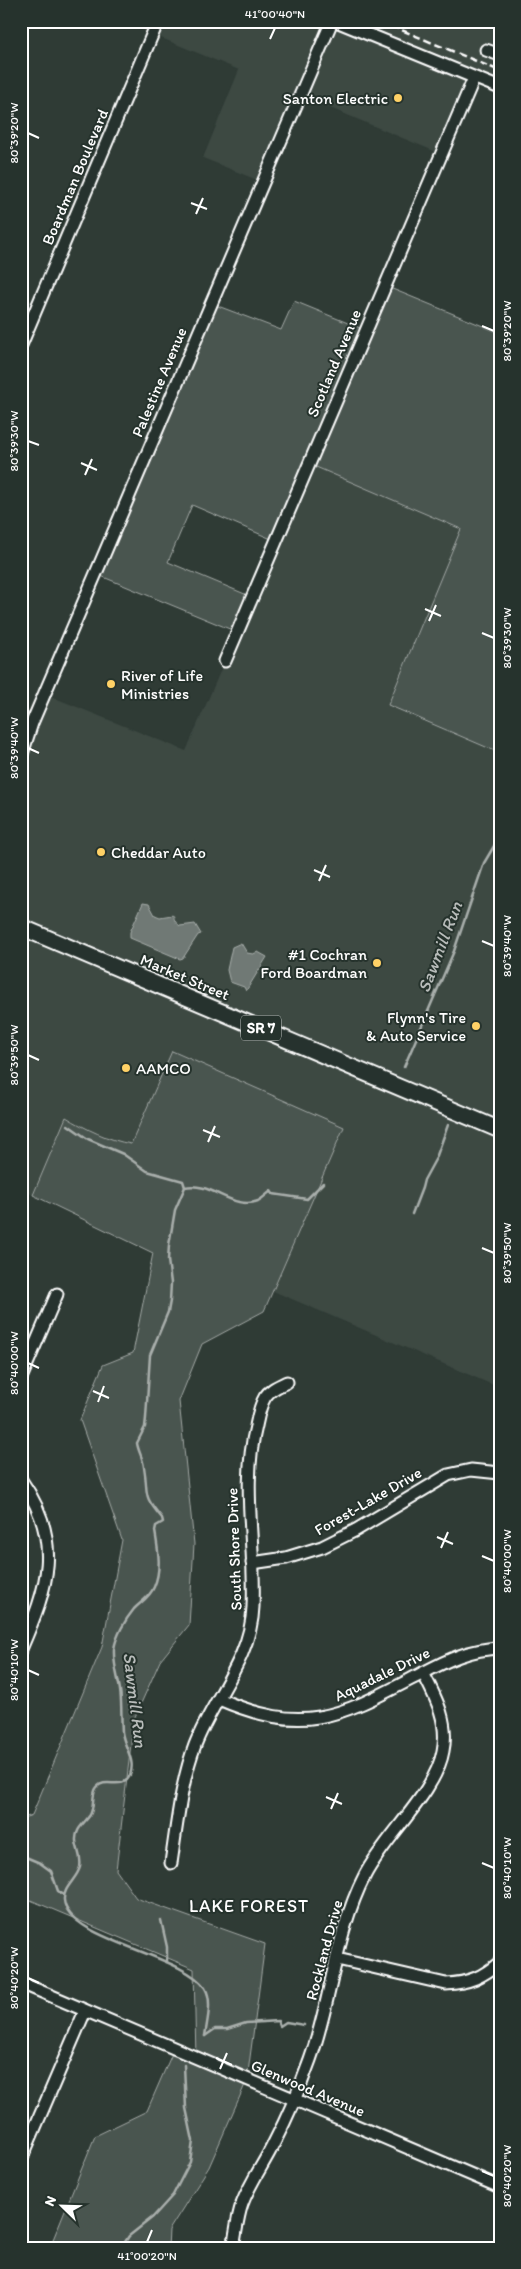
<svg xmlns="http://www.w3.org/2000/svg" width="521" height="2269" font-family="Itim,sans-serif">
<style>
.built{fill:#3c4842}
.green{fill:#4a544f;stroke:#a4aaa7}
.water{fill:#707975;stroke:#a9afac}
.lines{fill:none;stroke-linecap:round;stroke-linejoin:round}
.stream{stroke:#a9afac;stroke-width:2.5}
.minor-casing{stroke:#fff;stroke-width:15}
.major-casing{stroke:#fff;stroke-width:19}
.minor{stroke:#26332d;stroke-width:11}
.major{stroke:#26332d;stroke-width:15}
.rail{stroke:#fff;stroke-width:2.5;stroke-dasharray:8 4;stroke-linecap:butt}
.ticks{fill:none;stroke:#fff;stroke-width:2}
.poi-dot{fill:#ffd166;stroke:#26332d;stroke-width:2}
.labels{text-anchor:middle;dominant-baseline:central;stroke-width:4;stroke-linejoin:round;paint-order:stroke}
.shield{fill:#26332d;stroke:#bec2c0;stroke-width:1}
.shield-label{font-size:15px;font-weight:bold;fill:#fff}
.poi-label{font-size:16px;fill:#fff;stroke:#26332d;text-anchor:end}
.street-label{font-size:16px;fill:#fff;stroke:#26332d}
.water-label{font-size:18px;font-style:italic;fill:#b8bcba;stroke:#26332d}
.neighbourhood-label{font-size:18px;letter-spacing:1px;fill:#fff;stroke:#26332d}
.neatline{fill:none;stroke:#fff;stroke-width:2}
.ticks-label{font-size:12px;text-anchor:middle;fill:#fff}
</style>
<rect width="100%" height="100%" fill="#2f3b35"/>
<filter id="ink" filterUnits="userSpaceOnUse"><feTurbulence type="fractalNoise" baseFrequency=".02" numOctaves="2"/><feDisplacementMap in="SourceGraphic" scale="10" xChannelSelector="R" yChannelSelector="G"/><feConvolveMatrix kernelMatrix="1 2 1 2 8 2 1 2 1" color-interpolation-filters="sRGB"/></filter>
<g filter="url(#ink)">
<g class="built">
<polygon points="120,21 336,21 359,31 363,21 500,21 500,88 474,78 441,154 299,95 262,182 203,158 239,70"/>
<polygon points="309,464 461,529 388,705 500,753 500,1388 273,1291 304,1218 172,1051 131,1144 117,1142 84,1128 66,1117 33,1195 21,1189 21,719 32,723 45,694 186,751"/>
</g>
<g class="green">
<polygon points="385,286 500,333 500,753 388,705 461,529 309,464 276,541 192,505 168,562 252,597 237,632 96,574 210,303 281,330 294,301 365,330"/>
<path d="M172,1051L344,1127L264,1311L202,1344L179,1401L194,1544L189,1625L160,1661L134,1719L116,1870L136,1898L265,1944L247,2080L209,2167L169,2230L168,2248H53L52,2242L95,2136L147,2111L174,2049L196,2058L194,1969L21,1896V1819L32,1815L102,1647L122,1540L80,1420L103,1365L133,1353L153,1253L33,1195L66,1117C86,1129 108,1140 131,1144Z"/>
</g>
<g class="water">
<path d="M143,903L149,904L155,915L160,917C183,913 167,916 180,926L195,924L201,934L198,935L183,958L180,959L130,938V932Z"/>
<polygon points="241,943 247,953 253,954 258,952 267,957 246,991 244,987 230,982 227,970 232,947"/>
</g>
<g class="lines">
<g class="stream">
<polyline points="404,1067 454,951 484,863 500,836"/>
<polyline points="68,1125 88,1139 123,1154 147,1171 183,1181 185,1187"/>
<polyline points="412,1214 422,1188 424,1180 436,1158 448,1125"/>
<polyline points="21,1855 40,1863 51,1871 58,1891 64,1895"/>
<polyline points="161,1920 167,1947 167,1962"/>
<path d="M205,2036C207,2021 213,2001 205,1988C183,1954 67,1940 64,1900C63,1887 77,1879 80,1867C82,1857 77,1850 76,1841C75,1829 84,1824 90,1815C95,1806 91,1794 97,1787C105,1777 124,1791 130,1775C136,1759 124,1748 122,1732C121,1718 122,1704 120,1690C118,1677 113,1663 114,1649C116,1636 125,1620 134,1609C141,1602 150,1597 154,1587C162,1569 158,1549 155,1531L156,1526L163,1522L162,1518C141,1493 149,1496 144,1467C143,1458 138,1451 137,1443L145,1427L146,1418L150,1355L168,1312L170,1301L171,1283L168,1260L169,1245L175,1210L185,1187C211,1181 233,1211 258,1201C262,1199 267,1194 271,1191L273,1194L307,1199L323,1183"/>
<polyline points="205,2036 215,2029 227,2029 246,2023 278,2021 280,2026 286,2022 304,2025"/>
<polyline points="121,2248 129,2236 153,2217 173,2195 190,2162 193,2141 186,2108 184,2065"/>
</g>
<defs>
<g id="minor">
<polyline points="336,21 500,88"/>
<polyline points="486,50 500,55"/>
<polyline points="21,345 158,21"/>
<polyline points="225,661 474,78"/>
<polyline points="21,757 32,723 332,21"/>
<polyline points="21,1378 57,1294"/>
<path d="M21,1480C64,1541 48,1587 21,1649"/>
<polyline points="252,1563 286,1558 322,1547 356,1530 448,1475 471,1470 500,1473"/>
<path d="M219,1699C307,1737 342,1715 421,1674C447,1660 470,1649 500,1648"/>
<path d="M171,1863C177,1824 181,1782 195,1745C213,1698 251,1659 253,1607C256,1546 241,1485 256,1426C258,1416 260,1405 265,1397C270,1389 279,1386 287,1382"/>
<path d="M337,1959L446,1984C469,1983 483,1977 500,1962"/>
<polyline points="21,1983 500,2187"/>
<polyline points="21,2160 85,2011"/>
<path d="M233,2248C236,2233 237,2218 242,2204C250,2182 264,2164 274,2143C288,2116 300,2088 310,2060C332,1999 335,1933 365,1875C385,1836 436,1792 443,1751C449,1722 436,1698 423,1673"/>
</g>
<polyline id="major" points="21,927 500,1130"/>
</defs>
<use href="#minor" class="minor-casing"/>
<use href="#major" class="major-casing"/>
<use href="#minor" class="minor"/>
<use href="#major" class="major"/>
<polyline class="rail" points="380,21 500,71"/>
</g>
</g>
<path class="ticks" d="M270,39L275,28M28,133L39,138M191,203L207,209M196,214L203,198M482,326L494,331M28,441L39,445M81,463L97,470M85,475L92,459M425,609L441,616M429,621L436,605M482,633L494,638M28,748L39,753M314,870L330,877M319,881L326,865M482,941L494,946M28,1055L39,1060M203,1130L220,1137M208,1142L215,1126M482,1248L494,1253M28,1363L39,1368M93,1391L109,1398M98,1402L104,1386M437,1537L453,1544M441,1548L448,1532M482,1556L494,1561M28,1670L39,1675M326,1797L342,1804M331,1809L338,1793M482,1863L494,1868M28,1978L39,1983M216,2058L232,2065M220,2069L227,2053M482,2171L494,2176M147,2242L152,2230"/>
<g class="poi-dot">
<circle cx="398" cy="98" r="5"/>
<circle cx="111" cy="684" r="5"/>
<circle cx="101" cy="852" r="5"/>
<circle cx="377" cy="963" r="5"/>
<circle cx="476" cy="1026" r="5"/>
<circle cx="126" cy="1068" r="5"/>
</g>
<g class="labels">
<rect class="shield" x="241" y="1015.5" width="40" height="25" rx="4"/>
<g class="shield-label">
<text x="261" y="1028">SR 7</text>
</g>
<g class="poi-label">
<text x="388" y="98">Santon Electric</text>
<text x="121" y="675" text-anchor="start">River of Life<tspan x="121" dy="18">Ministries</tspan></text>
<text x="111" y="852" text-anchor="start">Cheddar Auto</text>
<text x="367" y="954">#1 Cochran<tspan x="367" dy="18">Ford Boardman</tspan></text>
<text x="466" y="1017">Flynn's Tire<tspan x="466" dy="18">&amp; Auto Service</tspan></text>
<text x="136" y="1068" text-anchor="start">AAMCO</text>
</g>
<g class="street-label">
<text transform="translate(75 177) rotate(-67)">Boardman Boulevard</text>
<text transform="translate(334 363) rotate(-67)">Scotland Avenue</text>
<text transform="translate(159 382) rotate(-67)">Palestine Avenue</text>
<text transform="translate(185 977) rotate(23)">Market Street</text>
<text transform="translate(368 1501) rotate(-30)">Forest-Lake Drive</text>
<text transform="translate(234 1549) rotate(-92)">South Shore Drive</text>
<text transform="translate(382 1674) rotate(-26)">Aquadale Drive</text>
<text transform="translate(324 1950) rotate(-75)">Rockland Drive</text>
<text transform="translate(308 2088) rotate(23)">Glenwood Avenue</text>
</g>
<g class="water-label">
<text transform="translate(440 947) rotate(-69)">Sawmill Run</text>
<text transform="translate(135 1700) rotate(83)">Sawmill Run</text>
</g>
<g class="neighbourhood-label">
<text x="249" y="1906">LAKE FOREST</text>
</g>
</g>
<rect width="521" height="2269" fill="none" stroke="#26332d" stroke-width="55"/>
<g transform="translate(62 2206) rotate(293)" stroke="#26332d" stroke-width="4" paint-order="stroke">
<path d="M0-4L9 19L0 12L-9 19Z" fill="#ffffff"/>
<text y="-8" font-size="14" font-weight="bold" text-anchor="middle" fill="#ffffff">N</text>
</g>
<rect x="28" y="28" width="466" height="2214" class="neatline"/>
<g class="ticks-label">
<text x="275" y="18">41°00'40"N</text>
<text transform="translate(14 133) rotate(-90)" y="4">80°39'20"W</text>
<text transform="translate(507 331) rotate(-90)" y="4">80°39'20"W</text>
<text transform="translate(14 441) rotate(-90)" y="4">80°39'30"W</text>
<text transform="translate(507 638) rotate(-90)" y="4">80°39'30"W</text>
<text transform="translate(14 748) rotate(-90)" y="4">80°39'40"W</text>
<text transform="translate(507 946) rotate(-90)" y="4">80°39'40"W</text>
<text transform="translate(14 1055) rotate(-90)" y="4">80°39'50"W</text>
<text transform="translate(507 1253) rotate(-90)" y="4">80°39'50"W</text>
<text transform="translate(14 1363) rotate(-90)" y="4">80°40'00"W</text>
<text transform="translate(507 1561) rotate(-90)" y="4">80°40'00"W</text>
<text transform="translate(14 1670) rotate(-90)" y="4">80°40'10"W</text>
<text transform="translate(507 1868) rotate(-90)" y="4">80°40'10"W</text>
<text transform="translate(14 1978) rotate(-90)" y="4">80°40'20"W</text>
<text transform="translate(507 2176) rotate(-90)" y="4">80°40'20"W</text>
<text x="147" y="2260">41°00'20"N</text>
</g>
</svg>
